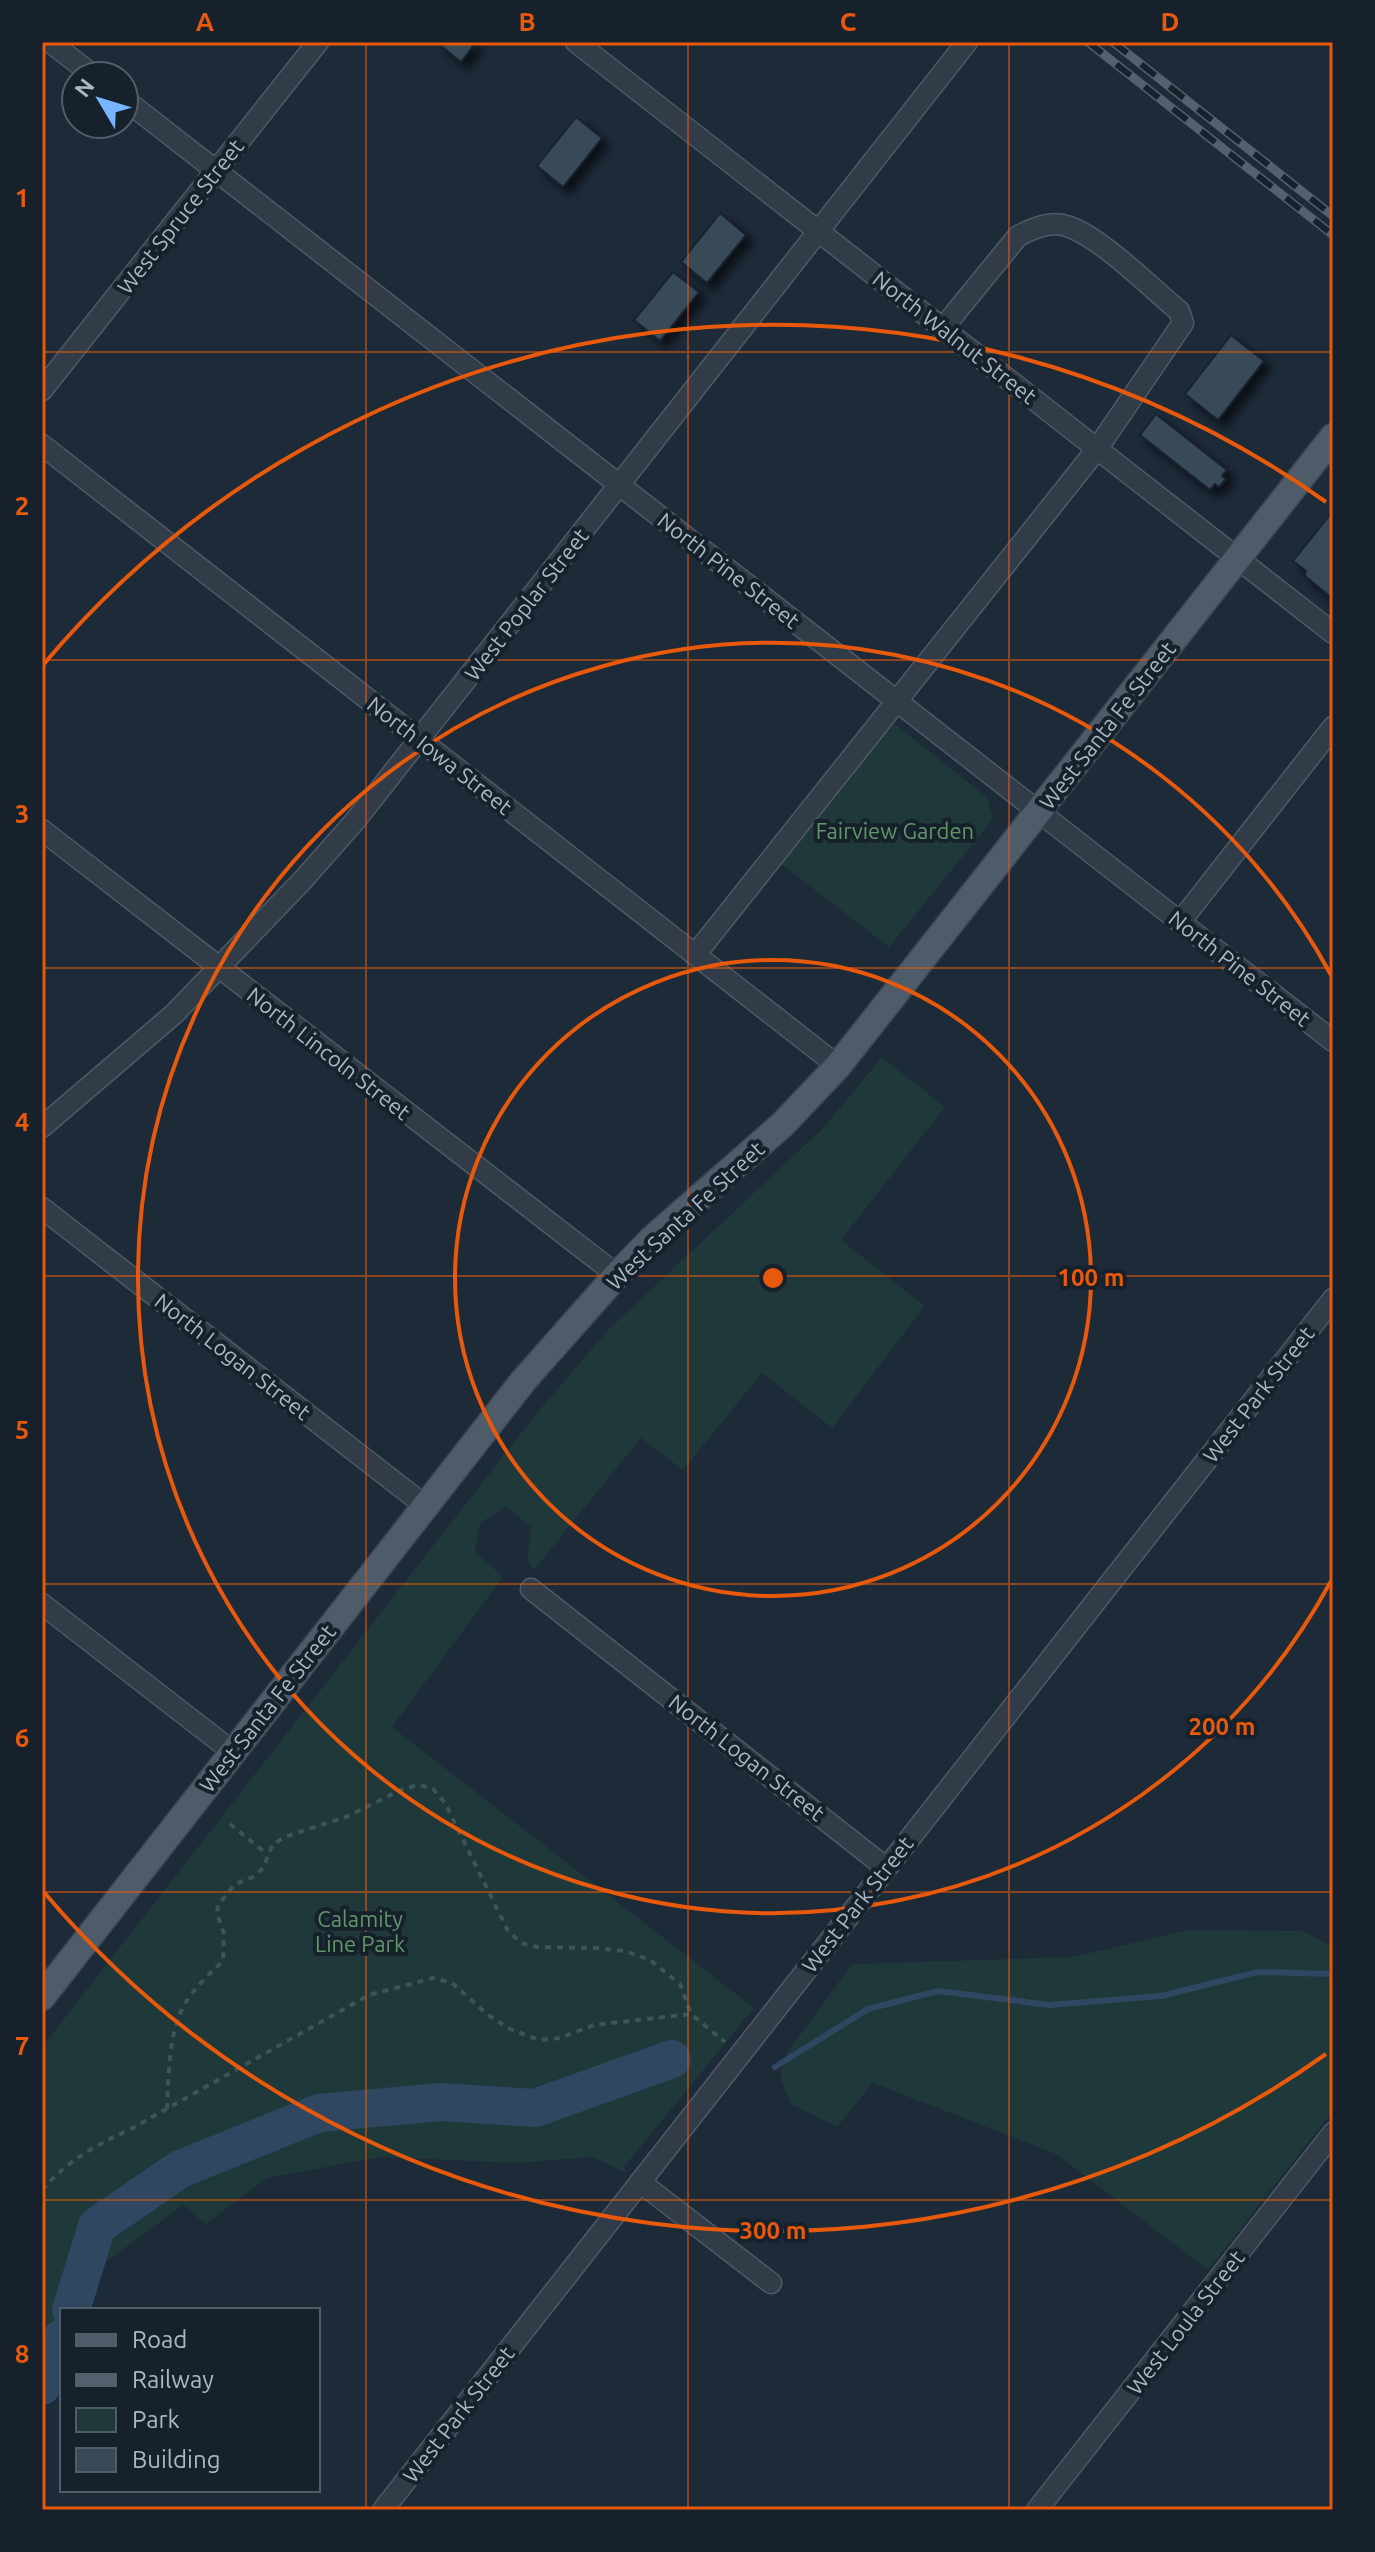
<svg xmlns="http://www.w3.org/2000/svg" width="1375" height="2552" font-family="Ubuntu,sans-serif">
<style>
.green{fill:#1f3839}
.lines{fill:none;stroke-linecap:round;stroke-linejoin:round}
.stream{stroke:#2f4761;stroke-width:6}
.river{stroke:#2f4761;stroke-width:38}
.building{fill:#394958;stroke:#19232e;stroke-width:2;filter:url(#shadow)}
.minor-casing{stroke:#4e5a66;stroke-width:23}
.major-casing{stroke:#3a4551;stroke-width:29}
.path{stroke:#3d5556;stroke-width:4;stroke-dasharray:6 6;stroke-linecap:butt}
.minor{stroke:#313c48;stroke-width:20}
.major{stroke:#4e5b69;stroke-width:26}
.rail-casing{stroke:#526070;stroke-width:9}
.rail{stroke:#17212c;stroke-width:6;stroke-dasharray:18;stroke-linecap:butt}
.grid{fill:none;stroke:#e8590c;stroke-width:2;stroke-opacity:0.55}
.ring{fill:none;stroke:#e8590c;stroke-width:4}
.labels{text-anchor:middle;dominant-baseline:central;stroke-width:8;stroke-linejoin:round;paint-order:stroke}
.street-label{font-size:22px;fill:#aab7c5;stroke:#17212c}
.park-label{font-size:22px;fill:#609769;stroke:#17212c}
.centre{fill:#e8590c;stroke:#17212c;stroke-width:4}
.ring-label{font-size:24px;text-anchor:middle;font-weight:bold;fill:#e8590c;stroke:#17212c;stroke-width:8;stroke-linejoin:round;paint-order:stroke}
.neatline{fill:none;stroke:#e8590c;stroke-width:3}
.grid-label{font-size:26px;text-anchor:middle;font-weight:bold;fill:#e8590c}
</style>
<defs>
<filter id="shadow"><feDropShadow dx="7" dy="7" stdDeviation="4" flood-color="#0009"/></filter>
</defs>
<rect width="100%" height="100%" fill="#1d2a38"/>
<g class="green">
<polygon points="891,721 987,797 993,819 889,947 780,863"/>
<polygon points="882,1057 945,1107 841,1240 925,1306 832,1428 762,1373 683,1470 641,1438 534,1570 527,1560 531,1527 506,1507 480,1523 475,1551 503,1577 392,1727 754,2008 624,2167 626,2173 593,2157 518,2163 381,2157 267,2178 206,2224 183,2205 80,2281 71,2310 62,2310 62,2338 42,2386 42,2047 536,1414 608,1330 824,1127"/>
<polygon points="1188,1930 1303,1931 1333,1947 1333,2111 1208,2270 1056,2154 873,2083 837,2127 790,2104 780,2076 784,2057 852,1964 1072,1957"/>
</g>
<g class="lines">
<polyline class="stream" points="775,2067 868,2009 938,1991 1049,2005 1161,1996 1258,1972 1333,1974"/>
<g class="river">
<polyline points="71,2310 97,2226 180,2169 319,2113 441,2102 535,2108 672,2059"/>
<polyline points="42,2386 62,2338"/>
</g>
</g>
<g class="building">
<polygon points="436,42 476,42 461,62"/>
<polygon points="576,117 602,138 563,187 537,166"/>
<polygon points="720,213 746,235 707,283 681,262"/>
<polygon points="673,272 699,292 660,341 634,320"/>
<polygon points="1231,335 1264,361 1218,420 1185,394"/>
<polygon points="1156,414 1227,470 1222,476 1226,479 1219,487 1215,484 1210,490 1140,435"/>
<polygon points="1333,511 1333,599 1305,576 1306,571 1293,561"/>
</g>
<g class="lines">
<defs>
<g id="minor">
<polyline points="50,42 94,76"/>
<polyline points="576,42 1333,633"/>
<polyline points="124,99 1333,1041"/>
<polyline points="42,390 318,42"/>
<polyline points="42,445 838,1066"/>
<polyline points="42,830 617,1275"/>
<polyline points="1180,922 1333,727"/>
<path d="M695,955L1097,449L1183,323L1179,311C1151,288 1101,237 1067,226C1050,221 1034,228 1018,236L943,328"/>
<polyline points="42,1127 174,1014 302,881 355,821 967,42"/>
<polyline points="42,1208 424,1505"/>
<polyline points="531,1589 885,1867"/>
<polyline points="42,1604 233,1752"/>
<polyline points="640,2182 771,2283"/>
<polyline points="383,2510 1333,1299"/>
<polyline points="1037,2510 1333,2133"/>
</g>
<polyline id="major" points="42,1997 524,1380 617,1275 652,1239 783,1124 838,1066 1333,437"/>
</defs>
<use href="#minor" class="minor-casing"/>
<use href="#major" class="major-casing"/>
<g class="path">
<polyline points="230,1824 267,1854"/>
<path d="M167,2109C168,2081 169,2034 182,2009C192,1990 207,1976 223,1961L224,1934L217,1913L218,1905L235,1884L253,1877L263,1868L272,1846L284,1837L346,1817L403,1789L419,1785L433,1789L445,1803L508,1931L521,1943L537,1947L595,1948L625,1951L650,1960L680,1984L691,2014"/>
<path d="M42,2190C66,2162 95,2145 129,2130L369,1995L433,1978L452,1983L488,2015L510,2029L539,2040L560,2038L594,2025L691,2014L725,2042"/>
</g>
<use href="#minor" class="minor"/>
<use href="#major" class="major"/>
<defs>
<g id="rail">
<polyline points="1088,42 1333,235"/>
<polyline points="1113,42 1333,216"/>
</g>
</defs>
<use href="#rail" class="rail-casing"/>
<use href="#rail" class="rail"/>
</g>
<path class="grid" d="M366,42V2510M688,42V2510M1009,42V2510M42,352H1333M42,660H1333M42,968H1333M42,1276H1333M42,1584H1333M42,1892H1333M42,2200H1333"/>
<g class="ring">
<circle cx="773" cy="1278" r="318"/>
<path d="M1331 1581A635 635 0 1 1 1331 975"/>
<path d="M1326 2054A953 953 0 0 1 43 1891M43 665A953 953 0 0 1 1326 502"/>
</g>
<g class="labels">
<g class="street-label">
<text transform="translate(180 216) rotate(-52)">West Spruce Street</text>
<text transform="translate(955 337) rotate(38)">North Walnut Street</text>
<text transform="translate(729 570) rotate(38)">North Pine Street</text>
<text transform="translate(526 604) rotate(-52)">West Poplar Street</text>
<text transform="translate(1107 725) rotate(-52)">West Santa Fe Street</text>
<text transform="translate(440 755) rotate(38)">North Iowa Street</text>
<text transform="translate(1240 968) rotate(38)">North Pine Street</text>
<text transform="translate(329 1053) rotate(38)">North Lincoln Street</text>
<text transform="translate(685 1215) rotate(-43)">West Santa Fe Street</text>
<text transform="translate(233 1356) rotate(38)">North Logan Street</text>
<text transform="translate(1258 1394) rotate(-52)">West Park Street</text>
<text transform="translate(267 1708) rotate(-52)">West Santa Fe Street</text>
<text transform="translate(747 1757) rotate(38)">North Logan Street</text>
<text transform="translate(857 1904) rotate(-52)">West Park Street</text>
<text transform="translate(1185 2322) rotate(-52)">West Loula Street</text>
<text transform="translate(458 2414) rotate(-52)">West Park Street</text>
</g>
<g class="park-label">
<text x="895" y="830">Fairview Garden</text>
<text x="360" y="1918">Calamity<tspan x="360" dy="25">Line Park</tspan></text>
</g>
</g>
<circle cx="773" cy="1278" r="12" class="centre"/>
<g class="ring-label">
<text x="1091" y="1286">100 m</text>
<text x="1222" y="1735">200 m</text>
<text x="773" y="2239">300 m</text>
</g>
<rect width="1375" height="2552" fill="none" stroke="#17212c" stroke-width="88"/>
<rect x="60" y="2308" width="260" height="184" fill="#17212c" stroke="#525d69" stroke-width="2"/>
<rect x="76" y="2334" width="40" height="12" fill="#4e5b69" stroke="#525d69" stroke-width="2"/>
<text x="132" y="2348" font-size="24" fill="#aab7c5">Road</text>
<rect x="76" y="2374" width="40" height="12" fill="#526070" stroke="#525d69" stroke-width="2"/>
<text x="132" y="2388" font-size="24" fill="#aab7c5">Railway</text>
<rect x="76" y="2408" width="40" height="24" fill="#1f3839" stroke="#525d69" stroke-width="2"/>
<text x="132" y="2428" font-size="24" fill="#aab7c5">Park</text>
<rect x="76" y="2448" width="40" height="24" fill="#394958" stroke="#525d69" stroke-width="2"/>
<text x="132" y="2468" font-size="24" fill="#aab7c5">Building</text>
<g transform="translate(100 100) rotate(308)"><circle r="38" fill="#17212c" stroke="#525d69" stroke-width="2"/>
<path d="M0-6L14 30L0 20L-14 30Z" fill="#76b5ff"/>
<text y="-12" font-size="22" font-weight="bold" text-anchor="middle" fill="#aab7c5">N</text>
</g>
<rect x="44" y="44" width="1287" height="2464" class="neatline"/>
<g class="grid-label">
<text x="205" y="31">A</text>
<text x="527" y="31">B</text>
<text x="848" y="31">C</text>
<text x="1170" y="31">D</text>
<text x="22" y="207">1</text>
<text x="22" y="515">2</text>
<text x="22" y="823">3</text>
<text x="22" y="1131">4</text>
<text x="22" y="1439">5</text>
<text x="22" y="1747">6</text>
<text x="22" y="2055">7</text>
<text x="22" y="2363">8</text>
</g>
</svg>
